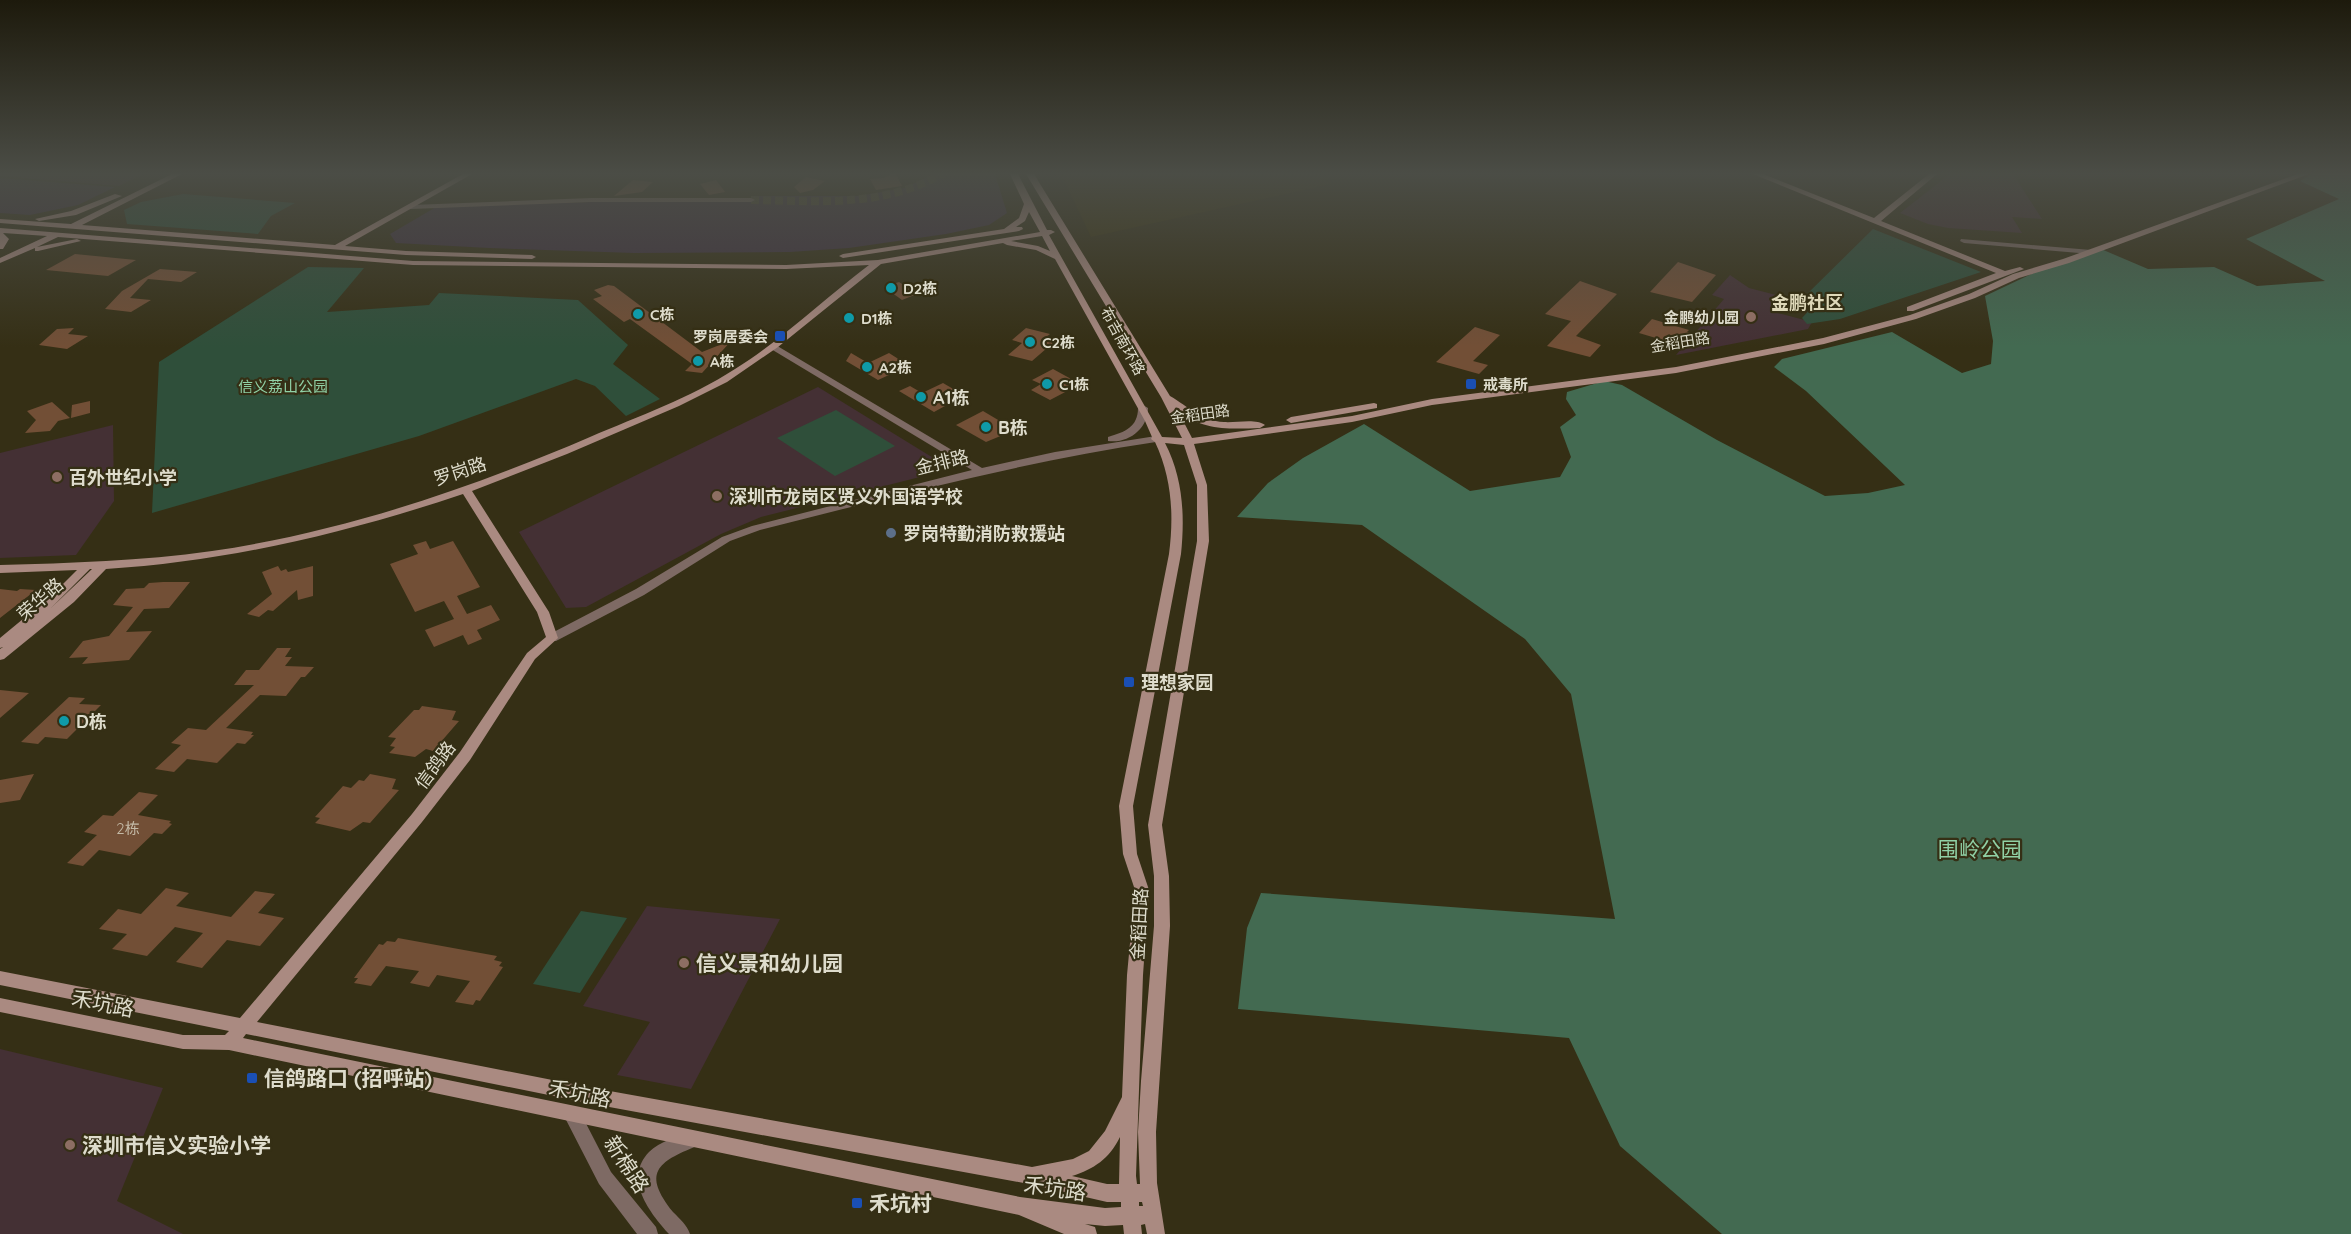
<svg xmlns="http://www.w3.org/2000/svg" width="2351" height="1234" font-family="Quicksand,'Noto Sans SC',sans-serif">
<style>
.commercial{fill:#3f313f}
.built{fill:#3c3512}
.education{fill:#443034}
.green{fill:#2f4f3a}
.forest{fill:#436a51}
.building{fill:#724f36}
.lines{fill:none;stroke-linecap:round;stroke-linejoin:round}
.street-tunnel{stroke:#4e4930;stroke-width:8;stroke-dasharray:8 4;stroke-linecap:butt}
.street{fill:#7e6a64;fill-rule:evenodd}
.secondary{fill:#aa8a81;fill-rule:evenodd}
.culture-dot{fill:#0f9aa8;stroke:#352f15;stroke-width:2}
.education-dot{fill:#8d6e63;stroke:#352f15;stroke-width:2}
.transit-dot{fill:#1a4fb4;stroke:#352f15;stroke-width:2}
.service-dot{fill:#5c6f8a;stroke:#352f15;stroke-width:2}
.labels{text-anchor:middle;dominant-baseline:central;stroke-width:4.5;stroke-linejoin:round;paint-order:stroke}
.far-poi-label{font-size:15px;font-weight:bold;fill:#dedccc;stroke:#352f15;text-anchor:start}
.far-street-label{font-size:15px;fill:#dedccc;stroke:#352f15}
.far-park-label{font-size:15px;fill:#90d1a6;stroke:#352f15}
.number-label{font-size:15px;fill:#c3b9a6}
.far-quarter-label{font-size:18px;font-weight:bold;fill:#ded8b9;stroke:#352f15}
.poi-label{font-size:18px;font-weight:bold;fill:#dedccc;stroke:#352f15;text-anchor:start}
.street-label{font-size:18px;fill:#dedccc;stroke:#352f15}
.near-park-label{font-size:21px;fill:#90d1a6;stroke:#352f15}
.near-poi-label{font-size:21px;font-weight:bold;fill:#dedccc;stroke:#352f15;text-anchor:start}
.near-street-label{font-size:21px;fill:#dedccc;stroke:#352f15}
</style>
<rect width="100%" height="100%" fill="#352f15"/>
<g class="commercial">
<polygon points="933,174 995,174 1007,213 989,225 946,234 849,248 790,252 634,253 489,248 396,243 390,234 436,207 593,202 749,202 753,196 859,196 905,188"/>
<polygon points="0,178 115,187 78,205 30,215 0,213"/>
</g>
<polygon class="built" points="1061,174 1320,174 1331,184 1091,237"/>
<g class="education">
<polygon points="0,174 143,174 119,186 0,176"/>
<polygon points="1950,174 2013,174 2042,219 2012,217 2022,233 1948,228 1928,224 1900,213"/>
<polygon points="1730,275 1749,288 1788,298 1778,313 1812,322 1808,329 1676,355 1724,299 1712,295"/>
<polygon points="818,387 935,459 924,476 761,517 721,534 586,607 566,608 519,532"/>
<polygon points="113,425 114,501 76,555 0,558 0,453"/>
<polygon points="647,906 780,919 691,1089 617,1075 650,1022 583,1006"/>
<polygon points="0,1049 163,1088 117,1201 183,1234 0,1234"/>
</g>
<g class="green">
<polygon points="183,194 295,203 271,216 258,234 127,224 124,210 141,202"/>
<polygon points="1873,229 1981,272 1840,319 1807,324 1802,318 1816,303 1804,297"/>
<polygon points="308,267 364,268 327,312 429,305 439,293 578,300 628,345 613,364 660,399 626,416 595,386 576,379 419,436 152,513 159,362"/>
<polygon points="836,410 895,446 835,476 777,438"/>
<polygon points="581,911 627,918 580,993 533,984"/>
</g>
<polygon class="forest" points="2312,174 2351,174 2351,1234 1722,1234 1620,1146 1569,1038 1238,1009 1247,928 1261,893 1615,919 1571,694 1525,639 1362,525 1237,517 1268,483 1303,458 1364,424 1470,491 1560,477 1571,457 1560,427 1576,415 1566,399 1567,392 1604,381 1622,385 1717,440 1825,496 1868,493 1905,485 1806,391 1774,367 1782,359 1892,332 1962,373 1991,364 1993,341 1985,296 2042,269 2101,249 2148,269 2214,267 2257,286 2325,281 2246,239 2339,199 2300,181"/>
<g class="building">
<polygon points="890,174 896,174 902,186 876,190 870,179 884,178"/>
<polygon points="806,177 825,181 813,190 800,193 794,187"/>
<polygon points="633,180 653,182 642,192 614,196"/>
<polygon points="716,180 725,192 709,195 700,184"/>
<polygon points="75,254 136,260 108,276 46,270"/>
<polygon points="1678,262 1716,275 1692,302 1650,292"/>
<polygon points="160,269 197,272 181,282 148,279 130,298 151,300 131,312 105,309 122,291"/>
<polygon points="1580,281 1617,294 1576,336 1601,345 1590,357 1547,346 1571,321 1545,314"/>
<polygon points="899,282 917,294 902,300 884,287"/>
<polygon points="608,285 614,286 702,352 732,340 702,373 685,371 692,364 630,319 624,322 593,299 602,296 594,290"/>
<polygon points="1652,319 1689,330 1687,332 1692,333 1683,344 1676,344 1639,333"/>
<polygon points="1475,327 1500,335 1473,361 1488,365 1479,374 1436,362"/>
<polygon points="74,328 68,334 88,336 67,349 39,345 57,329"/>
<polygon points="1026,328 1050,334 1044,339 1054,342 1032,361 1008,355 1022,343 1012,340"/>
<polygon points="851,353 868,363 889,353 900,360 879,369 889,375 878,380 846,361"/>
<polygon points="1053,369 1073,380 1065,384 1073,388 1050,400 1031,390 1041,384 1032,380"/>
<polygon points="943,383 955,390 935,400 945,406 934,412 899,391 910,386 922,393"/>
<polygon points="90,401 90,413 71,418 72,405"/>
<polygon points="52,402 70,418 58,421 50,431 25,433 36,420 27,411"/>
<polygon points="983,411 1015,430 986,442 956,425"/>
<polygon points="426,541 430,549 453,541 480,587 457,596 467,614 491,605 500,620 477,630 482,639 468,645 463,635 434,647 425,630 454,619 444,601 415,612 390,564 418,554 413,545"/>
<polygon points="278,566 281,571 286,569 288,572 313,566 313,596 298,600 297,590 273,611 268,610 259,617 247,614 272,594 262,572"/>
<polygon points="163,582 190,582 169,608 144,609 126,632 152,631 129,660 82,664 88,657 69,658 83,641 109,636 133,607 113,605 126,589 144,588 149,583"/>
<polygon points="0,589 17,591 20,589 36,590 0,618"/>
<polygon points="277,648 291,648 285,657 292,657 285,666 314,667 305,677 301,677 286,696 260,695 226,728 253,732 251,735 254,735 245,744 237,743 217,763 187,759 174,772 155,769 181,745 171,743 188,728 206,730 254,685 234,685 246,670 259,670"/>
<polygon points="0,690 29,693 0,718"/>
<polygon points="69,697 85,698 79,704 101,705 67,739 45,737 38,744 21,742"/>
<polygon points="422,706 456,711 452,720 459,721 433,751 426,749 415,757 389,753 395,747 390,746 396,738 388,737 414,710 419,710"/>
<polygon points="34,774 20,800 0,803 0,780"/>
<polygon points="370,774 396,779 392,789 399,790 370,823 363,822 350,831 315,823 320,818 315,817 343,786 351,788 359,780 364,781"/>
<polygon points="139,792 158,795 138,815 171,821 169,823 172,824 162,834 154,833 130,856 99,850 83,866 67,863 97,835 84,832 103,815 113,816"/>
<polygon points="166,888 189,893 176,906 231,917 255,891 275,894 258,913 284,918 260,946 227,940 202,968 176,962 203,933 175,927 147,956 112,949 127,934 99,929 118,909 141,914"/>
<polygon points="398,938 497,956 494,960 502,962 499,966 503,967 480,1001 476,1000 473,1005 455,1002 470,981 437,975 429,987 410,983 419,971 386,966 371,986 354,983 358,978 354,978 379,944 383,945 387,941 395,942"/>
</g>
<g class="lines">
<path class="street-tunnel" d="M751,200C817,201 882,208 942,174"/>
<g class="street">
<polygon points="591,198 751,198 755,200 751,202 591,202 411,209 407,207 411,205"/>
<polygon points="1961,239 2091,250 2095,252 2091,254 1964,243 1960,241"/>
<path d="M774,344L982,468L1055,452L1156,436L1161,439L1156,442C1022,462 891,497 760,530L730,541L644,595L556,641H548L546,638L548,635L636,589L722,537L752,526L972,470L771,349V345Z"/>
<path d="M1143,405L1148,408C1148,428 1129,444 1108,441V437C1125,432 1138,427 1138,408Z"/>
<polygon points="572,1106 578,1108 611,1172 656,1227 658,1234 637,1234 599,1184 563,1114 566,1108"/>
<path d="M691,1132L697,1134L700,1140L697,1146C657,1162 642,1173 673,1212C680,1219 687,1225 690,1234H669C650,1213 623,1179 649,1152C660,1141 677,1137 691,1132Z"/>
</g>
<g class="secondary">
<polygon points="172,174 182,174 82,225 335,245 463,174 472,174 345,246 406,251 532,255 536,257 532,259 406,255 0,223 0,219 71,224"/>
<path d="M1010,174H1018L1047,230H1051L1055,232L1049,235L1162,437L1182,438L1161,397L1026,174H1034L1170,396C1189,407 1201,421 1224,422C1236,423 1256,418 1265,425L1260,428C1230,429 1203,431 1178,411L1192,438L1352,416L1432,399L1676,367L1823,338L1910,315L1969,294L2013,274L2063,259L2298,174H2309L2069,263L2019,278L1975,298L1916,319L1824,344L1676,373L1432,405L1352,422L1194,444L1207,485L1209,541L1162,825L1169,876L1170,926L1156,1132L1157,1183L1165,1234H1147L1145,1224L1141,1225L1142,1234H1124L1123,1225L1105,1226L1085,1224L1095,1227L1097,1234H1064L1019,1215L229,1050L183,1049L0,1012V998L183,1035H225L229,1031L0,985V971L240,1018L412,814L460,752L527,653L546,637L537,612L463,494C347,533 229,561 106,569L74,602L4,659L0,660V649L3,647L0,648V638L52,595L77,570L0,573V565C71,563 141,561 212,551C342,532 469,489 590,437C639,416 690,398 735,369C783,339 824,299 869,265L786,269L413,265L58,237L37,247L77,239L81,241L38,251H35V248L0,263V258L47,236L3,233L9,239L3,249H0V228L413,261L786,265L878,260L1040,232L1029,212L1025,221L1016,227H1022L1023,229L1019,231L843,258L839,256L843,254L1004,229L1019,218L1024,204ZM1042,236L1050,251L1038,246L1011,241ZM1003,243L1007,245L1036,250L1055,259L1145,421L1152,437L1151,439L1155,442C1172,478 1174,515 1169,554L1119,806L1123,854L1135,890L1127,975L1122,1097L1105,1131L1089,1151L1073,1159L1032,1167L593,1088L257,1022L422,822L470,760L535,659L558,638L549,612L472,491L567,454L679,406L727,382L778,347L881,264ZM1165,443L1184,445L1197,485V541L1148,825L1154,876V926L1141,1081L1138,1132L1140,1184H1137L1136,1176L1143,975L1149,890L1137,854L1133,806L1181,554C1185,515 1183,478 1165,443ZM90,569H92L51,608ZM246,1034L593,1104L1029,1184L1107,1202H1121V1207L1105,1208L1020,1197L243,1038ZM1120,1137L1119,1184H1107L1072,1176C1094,1169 1109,1159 1120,1137ZM1139,1202H1142L1143,1206H1139Z"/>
<polygon points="1753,174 1763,174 1874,218 1929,174 1937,174 1881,221 2005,271 2020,267 2024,269 1913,311 1907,311 1907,307 1996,273"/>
<polygon points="115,194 122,196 76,215 39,221 35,219 71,211"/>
<polygon points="1374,403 1377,404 1377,408 1291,423 1286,420 1291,417"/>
</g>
</g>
<linearGradient id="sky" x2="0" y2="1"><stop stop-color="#1d1a0c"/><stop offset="0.5" stop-color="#4b4d46"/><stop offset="1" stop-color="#4b4d46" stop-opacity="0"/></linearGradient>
<rect width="2351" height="347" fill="url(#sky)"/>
<g class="culture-dot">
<circle cx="891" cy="288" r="6"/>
<circle cx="638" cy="314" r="6"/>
<circle cx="849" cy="318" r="6"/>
<circle cx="1030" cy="342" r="6"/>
<circle cx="698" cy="361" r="6"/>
<circle cx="867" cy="367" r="6"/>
<circle cx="1047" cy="384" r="6"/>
<circle cx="921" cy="397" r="6"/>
<circle cx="986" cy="427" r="6"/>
<circle cx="64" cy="721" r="6"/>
</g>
<g class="education-dot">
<circle cx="1751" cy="317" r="6"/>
<circle cx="57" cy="477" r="6"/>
<circle cx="717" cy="496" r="6"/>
<circle cx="684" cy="963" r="6"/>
<circle cx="70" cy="1145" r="6"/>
</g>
<g class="transit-dot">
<rect x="774" y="330" width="12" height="12" rx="3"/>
<rect x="1465" y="378" width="12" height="12" rx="3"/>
<rect x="1123" y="676" width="12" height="12" rx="3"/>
<rect x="246" y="1072" width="12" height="12" rx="3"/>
<rect x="851" y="1197" width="12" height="12" rx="3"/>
</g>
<circle class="service-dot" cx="891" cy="533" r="6"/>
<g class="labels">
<g class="far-poi-label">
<text x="903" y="288">D2栋</text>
<text x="650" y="314">C栋</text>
<text x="1739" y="317" text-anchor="end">金鹏幼儿园</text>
<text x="861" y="318">D1栋</text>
<text x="768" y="336" text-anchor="end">罗岗居委会</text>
<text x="1042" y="342">C2栋</text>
<text x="710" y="361">A栋</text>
<text x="879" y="367">A2栋</text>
<text x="1059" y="384">C1栋</text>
<text x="1483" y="384">戒毒所</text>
</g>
<g class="far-street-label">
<text transform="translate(1123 341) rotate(61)">布吉南环路</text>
<text transform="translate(1680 342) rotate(-9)">金稻田路</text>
<text transform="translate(1200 414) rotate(-8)">金稻田路</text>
</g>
<g class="far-park-label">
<text x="283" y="386">信义荔山公园</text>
</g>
<g class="number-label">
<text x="128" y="828">2栋</text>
</g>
<g class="far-quarter-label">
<text x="1807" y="302">金鹏社区</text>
</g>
<g class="poi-label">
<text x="933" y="397">A1栋</text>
<text x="998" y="427">B栋</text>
<text x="69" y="477">百外世纪小学</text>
<text x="729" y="496">深圳市龙岗区贤义外国语学校</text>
<text x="903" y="533">罗岗特勤消防救援站</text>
<text x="1141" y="682">理想家园</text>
<text x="76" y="721">D栋</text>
</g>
<g class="street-label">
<text transform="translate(942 462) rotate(-14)">金排路</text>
<text transform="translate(460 471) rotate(-18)">罗岗路</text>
<text transform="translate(40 599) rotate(-41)">荣华路</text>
<text transform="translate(435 765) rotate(-53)">信鸽路</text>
<text transform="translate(1139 924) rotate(-87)">金稻田路</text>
</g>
<g class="near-park-label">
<text x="1980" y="849">围岭公园</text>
</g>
<g class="near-poi-label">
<text x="696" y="963">信义景和幼儿园</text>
<text x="264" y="1078">信鸽路口 (招呼站)</text>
<text x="82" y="1145">深圳市信义实验小学</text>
<text x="869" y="1203">禾坑村</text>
</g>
<g class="near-street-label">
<text transform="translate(103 1003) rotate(11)">禾坑路</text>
<text transform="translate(580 1093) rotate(12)">禾坑路</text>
<text transform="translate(627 1164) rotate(57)">新棉路</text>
<text transform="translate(1055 1188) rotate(8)">禾坑路</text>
</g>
</g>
</svg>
